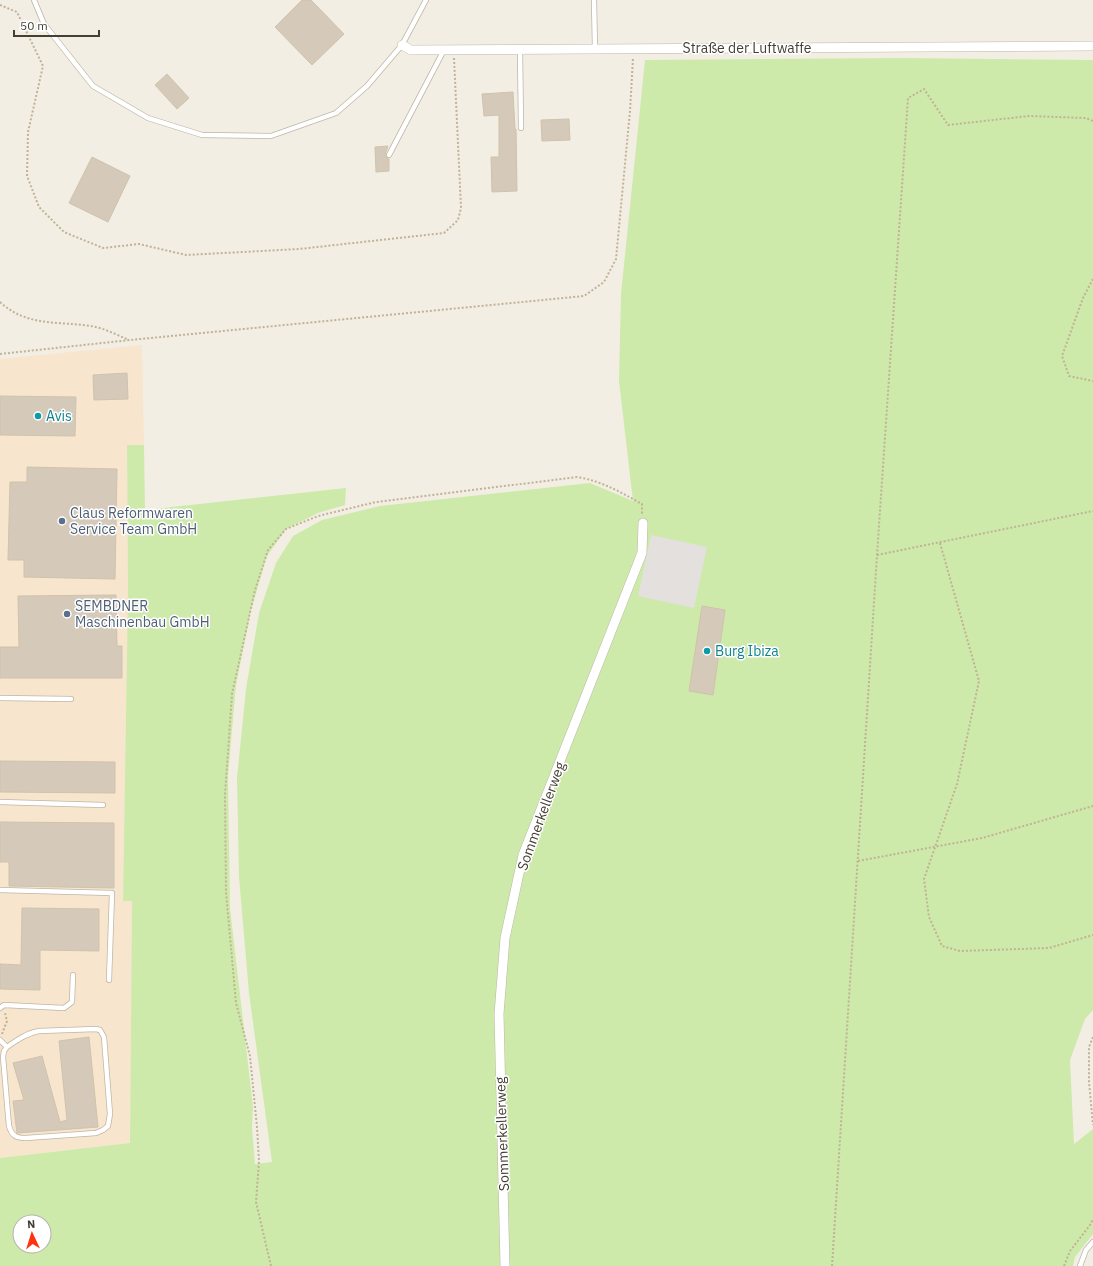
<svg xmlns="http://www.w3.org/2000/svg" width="1093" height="1266" font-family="'IBM Plex Sans',sans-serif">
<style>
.commercial{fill:#f7e5cd}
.green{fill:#cdeaaa;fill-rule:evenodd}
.parking{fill:#e3e0dd}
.building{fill:#d5cab9;stroke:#d0c2ab}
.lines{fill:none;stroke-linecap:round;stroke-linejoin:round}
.lane-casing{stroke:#bfb6a6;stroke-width:6}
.street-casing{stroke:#bfb6a6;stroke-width:10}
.path{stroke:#c1b296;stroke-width:2;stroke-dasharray:2 2;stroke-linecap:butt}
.lane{stroke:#fff;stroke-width:4.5}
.street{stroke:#fff;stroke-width:9}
.culture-dot{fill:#0f9aa8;stroke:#fff;stroke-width:1.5}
.service-dot{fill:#5c6f8a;stroke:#fff;stroke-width:1.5}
.labels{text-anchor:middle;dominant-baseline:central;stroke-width:3;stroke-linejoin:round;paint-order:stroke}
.street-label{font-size:14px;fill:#453e33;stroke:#fff}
.culture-label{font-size:14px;fill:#0d838f;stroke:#fff;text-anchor:start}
.service-label{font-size:14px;fill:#4e5e75;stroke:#fff;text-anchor:start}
</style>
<rect width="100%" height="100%" fill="#f3eee4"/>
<polygon class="commercial" points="142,345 144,445 127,445 128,591 123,901 132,901 130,1143 0,1158 0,359"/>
<path class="green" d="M903,58L1093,60V1010L1085,1019L1070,1060L1074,1144L1093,1129V1234L1075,1257L1073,1266H0V1158L130,1143L132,901H123L128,591L127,445H144L145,510L346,488L345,505L318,513L286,529L267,556L251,610L236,685L228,776L230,908L253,1107L252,1127L255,1164L272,1162L249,993L239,877L237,778L246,689L259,613L276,563L293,536L322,520L380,506L590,483L633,501L619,381L621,294L645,60ZM20,1222H44V1246H20Z"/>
<polygon class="parking" points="651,535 707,547 694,608 638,596"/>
<g class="building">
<polygon points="302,0 311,0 344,34 312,65 275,27"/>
<polygon points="167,74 189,98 177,109 155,85"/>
<polygon points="513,92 515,129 516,129 517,191 492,192 491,157 499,157 499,115 484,116 482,94"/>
<polygon points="569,119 570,140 542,141 541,120"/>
<polygon points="388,146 385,155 386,157 389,159 389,171 376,172 375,147"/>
<polygon points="92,157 130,176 108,222 69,203"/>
<polygon points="127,373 128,399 94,400 93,375"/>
<polygon points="0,396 76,397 75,436 0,435"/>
<polygon points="27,467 117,469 115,579 24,577 24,560 8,560 10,482 27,482"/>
<polygon points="116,595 117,646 122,646 122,678 0,678 0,647 19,647 18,596"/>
<polygon points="702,606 725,610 713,695 689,691"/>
<polygon points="0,761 115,762 115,793 0,792"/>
<polygon points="0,822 114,823 114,888 9,886 9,862 0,862"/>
<polygon points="22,908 99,909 99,951 40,950 40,990 0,989 0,964 21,965"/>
<polygon points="89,1037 98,1127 17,1133 13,1101 24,1100 13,1063 42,1056 60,1122 67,1120 59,1041"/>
</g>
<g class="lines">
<defs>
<g id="lane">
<polyline points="34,0 44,24 93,86 148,118 202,135 271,136 336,113 367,86 402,45 426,0"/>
<polyline points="594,0 595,49"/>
<polyline points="520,49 521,128"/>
<polyline points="389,155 444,50"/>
<polyline points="0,698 71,699"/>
<polyline points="0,802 103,805"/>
<polyline points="0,890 112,893 109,980"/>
<polyline points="0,1008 4,1005 64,1008 72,1002 73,975"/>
<path d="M0,1040L7,1047C17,1040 27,1033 39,1031L96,1029L100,1030L104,1037L110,1114L108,1126L103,1130L96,1133L26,1138C16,1138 12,1136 9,1126L3,1057L4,1051L7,1047"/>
<polyline points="1080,1266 1086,1250 1093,1242"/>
</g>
<g id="street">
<polyline points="402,45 411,50 1093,46"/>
<polyline points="505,1266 499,1014 505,938 523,855 642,553 643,523"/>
</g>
</defs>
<use href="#lane" class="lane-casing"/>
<use href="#street" class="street-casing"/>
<g class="path">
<polyline points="0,5 17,12 43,66 28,132 27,176 39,207 64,232 103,248 139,244 186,255 299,249 444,233 458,220 461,208 454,58"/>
<polyline points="1093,279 1083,298 1062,356 1069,376 1093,381"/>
<path d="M0,302C27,327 58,321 91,326C104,328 117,335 129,340"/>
<polyline points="0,354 130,340 584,296 604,282 616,259 630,111 633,58"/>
<polyline points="940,543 979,681 957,784 924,879 929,917 942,946 960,951 1049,948 1093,935"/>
<polyline points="877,555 1093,511"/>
<polyline points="858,861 982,838 1093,806"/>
<polyline points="2,1034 7,1021 5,1013"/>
<polyline points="1093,1037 1089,1047 1089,1082 1093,1125"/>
<path d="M271,1266L256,1202L259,1161L257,1127L250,1056L236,1003L226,892L225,795L232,694L255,590L268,550L286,529L318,516L376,502L577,477C602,481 620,492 642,504V514"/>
<polyline points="832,1266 877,555 908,98 924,89 948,125 1029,116 1086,118 1093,121"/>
<polyline points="1064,1266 1070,1251 1090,1225 1093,1219"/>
</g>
<use href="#lane" class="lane"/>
<use href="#street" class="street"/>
</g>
<g class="culture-dot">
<circle cx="38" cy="416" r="4"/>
<circle cx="707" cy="651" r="4"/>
</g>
<g class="service-dot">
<circle cx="62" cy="521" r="4"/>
<circle cx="67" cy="614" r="4"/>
</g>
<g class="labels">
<g class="street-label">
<text x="747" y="48">Straße der Luftwaffe</text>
<text transform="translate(541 816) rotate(-70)">Sommerkellerweg</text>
<text transform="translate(502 1134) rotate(-92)">Sommerkellerweg</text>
</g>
<g class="culture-label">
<text x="46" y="416">Avis</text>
<text x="715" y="651">Burg Ibiza</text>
</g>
<g class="service-label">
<text x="70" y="513">Claus Reformwaren<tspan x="70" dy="16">Service Team GmbH</tspan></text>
<text x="75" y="606">SEMBDNER<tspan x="75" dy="16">Maschinenbau GmbH</tspan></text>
</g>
</g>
<g transform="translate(32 1234) rotate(356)"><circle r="19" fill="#ffffff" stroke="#b5b2ad"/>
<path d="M0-3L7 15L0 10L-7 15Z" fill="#ff330f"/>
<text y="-6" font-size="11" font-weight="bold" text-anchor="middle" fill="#453e33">N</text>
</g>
<path d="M14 30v6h85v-6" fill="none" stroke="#453e33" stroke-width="2"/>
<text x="20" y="30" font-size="12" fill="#453e33" stroke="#ffffff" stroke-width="3" paint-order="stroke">50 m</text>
</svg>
